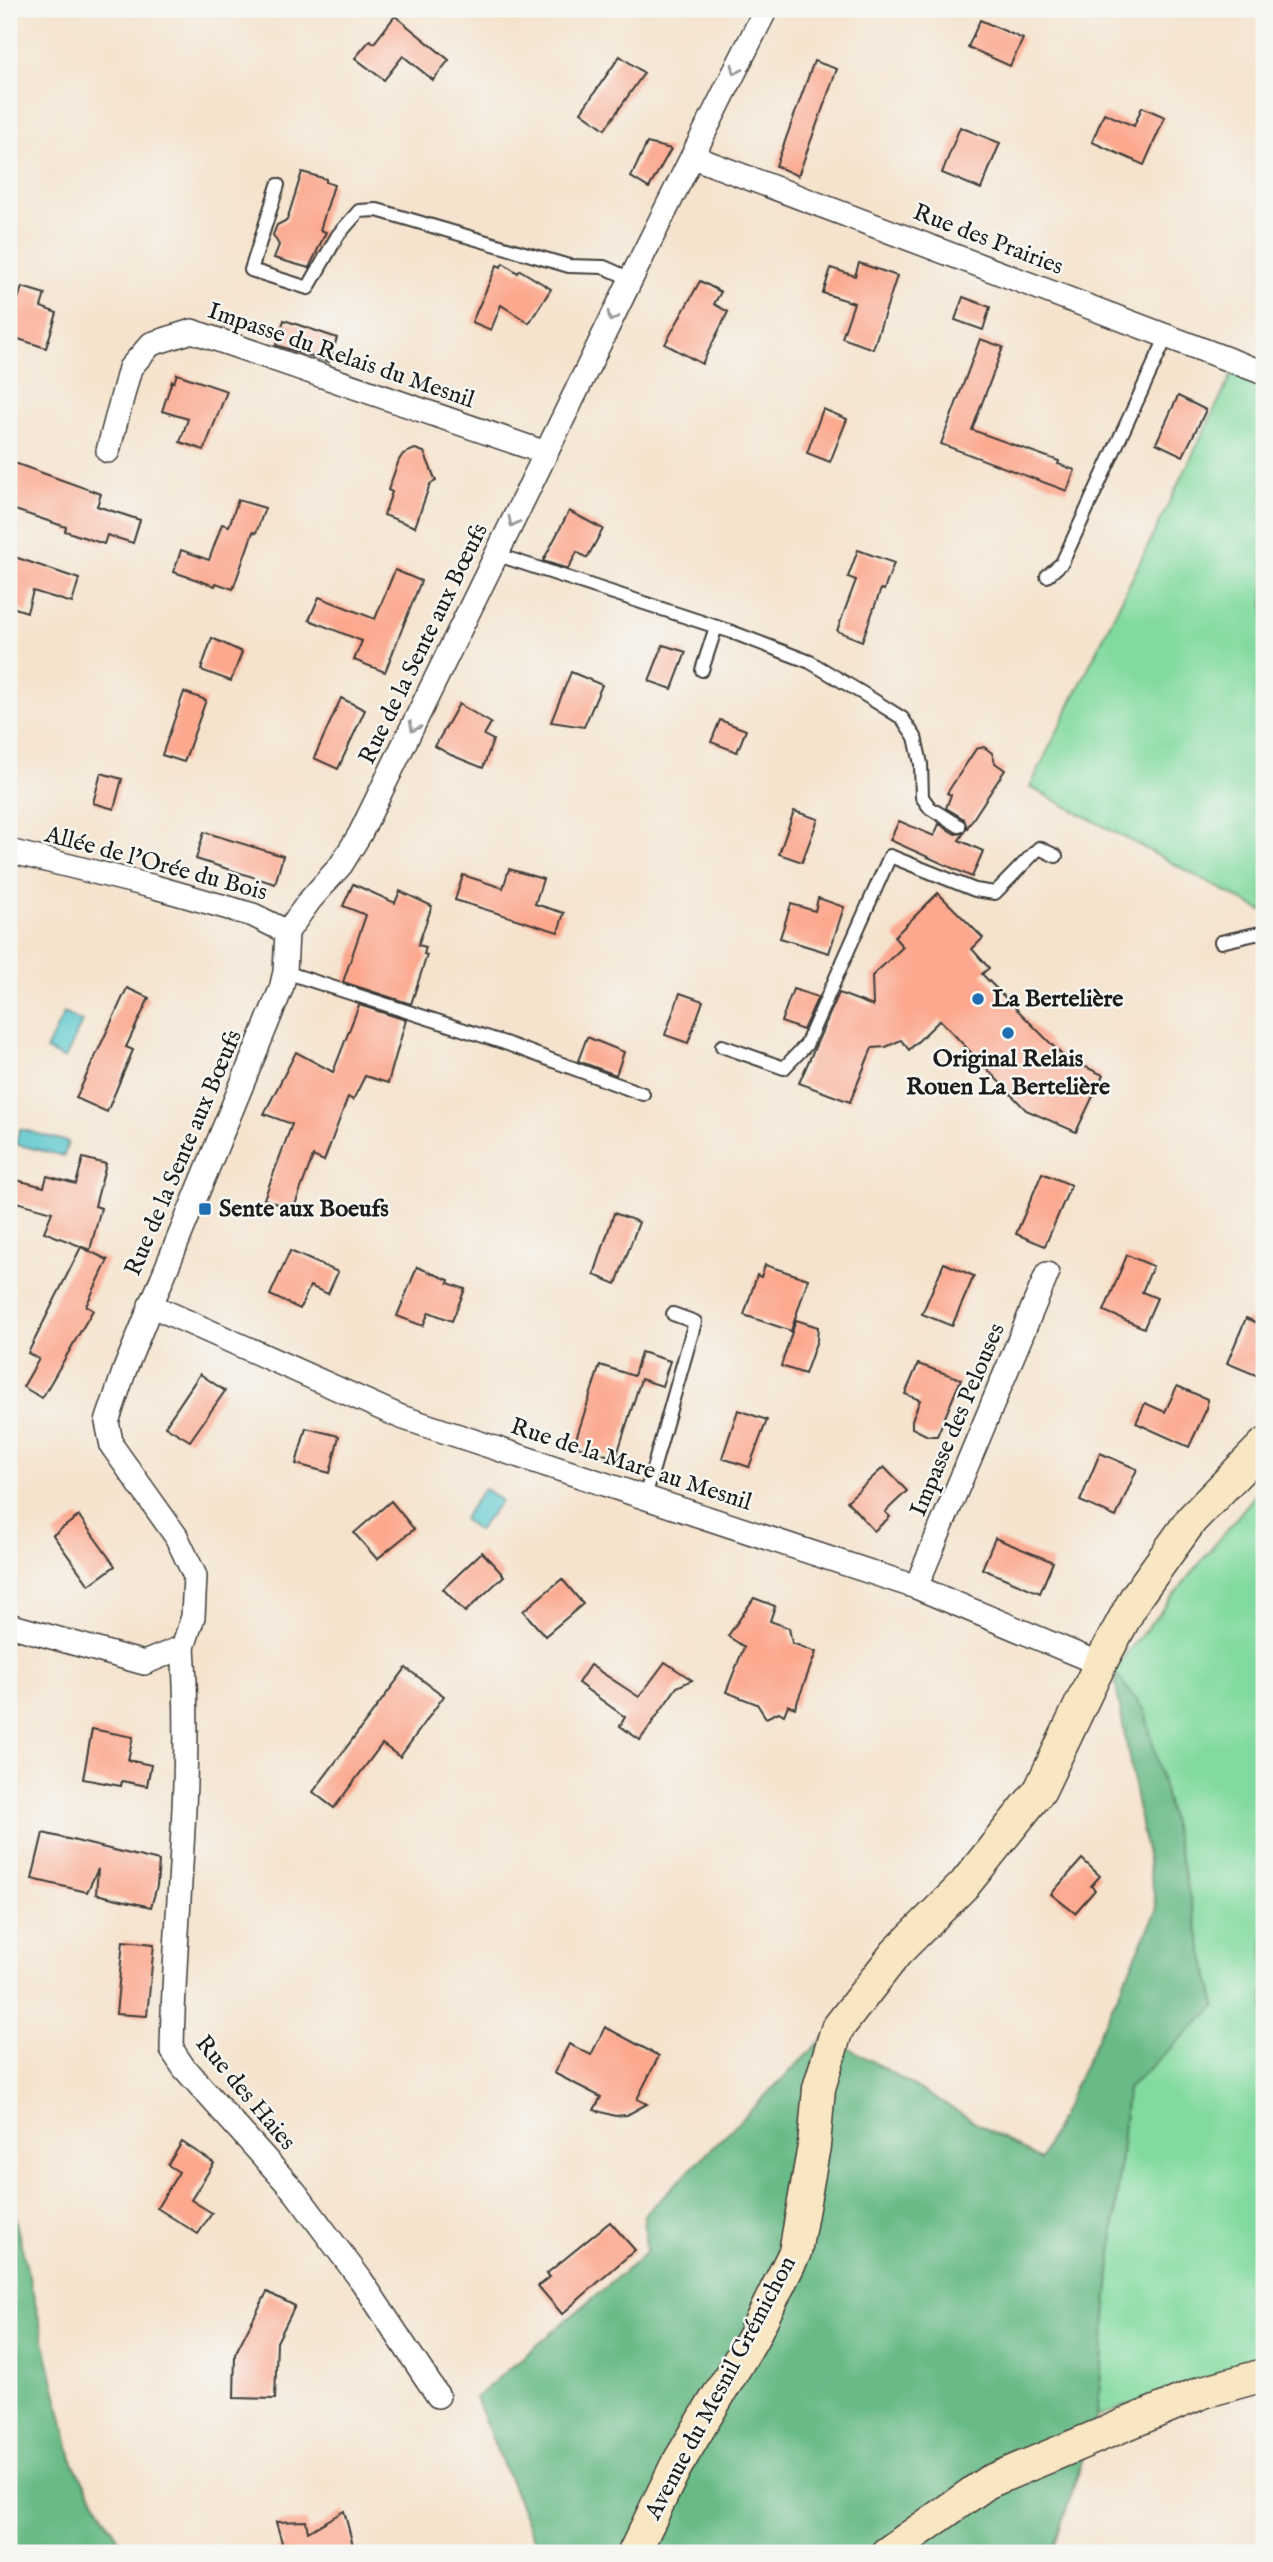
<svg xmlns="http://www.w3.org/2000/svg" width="1273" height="2562" font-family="'IM FELL English',serif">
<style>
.green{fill:#81da9f;stroke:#4e7b5e;stroke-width:2}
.forest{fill:#68ba86;stroke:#426b51;stroke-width:2}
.water{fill:#5ac7cd;stroke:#3b7274;stroke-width:2}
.building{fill:#fca88e}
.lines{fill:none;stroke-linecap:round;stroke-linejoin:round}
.lane-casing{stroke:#3d3a37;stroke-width:16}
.street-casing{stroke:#3d3a37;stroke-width:26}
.secondary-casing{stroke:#3d3a37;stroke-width:35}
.lane{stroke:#fff;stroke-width:12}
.street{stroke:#fff;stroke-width:23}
.secondary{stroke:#f9e7c3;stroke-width:32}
.oneway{stroke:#999}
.poi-dot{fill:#1f6fb2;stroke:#f6f6f2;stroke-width:2.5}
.labels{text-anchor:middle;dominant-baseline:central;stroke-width:5;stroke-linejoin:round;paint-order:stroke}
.street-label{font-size:24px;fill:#1c1c1c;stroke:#f6f6f2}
.poi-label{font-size:24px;font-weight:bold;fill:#1c1c1c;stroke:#f6f6f2;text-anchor:start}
</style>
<rect width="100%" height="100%" fill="#f6f6f2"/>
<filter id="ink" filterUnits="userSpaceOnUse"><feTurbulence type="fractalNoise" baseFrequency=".0143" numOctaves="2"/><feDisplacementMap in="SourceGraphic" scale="14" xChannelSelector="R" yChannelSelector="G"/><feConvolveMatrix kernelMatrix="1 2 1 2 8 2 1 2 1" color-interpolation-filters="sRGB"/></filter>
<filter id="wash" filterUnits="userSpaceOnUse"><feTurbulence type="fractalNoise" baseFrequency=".00686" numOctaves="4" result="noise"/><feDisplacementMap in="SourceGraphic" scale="28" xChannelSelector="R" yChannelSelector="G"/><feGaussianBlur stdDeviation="1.57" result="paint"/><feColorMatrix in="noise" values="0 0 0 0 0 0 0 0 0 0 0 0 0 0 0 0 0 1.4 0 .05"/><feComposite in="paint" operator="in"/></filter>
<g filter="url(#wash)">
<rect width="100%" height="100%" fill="#f5e3cd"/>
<g class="green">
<polygon points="1234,370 1264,382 1264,912 1030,787"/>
<polygon points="1264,1484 1264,2359 1097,2416 1127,2089 1216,2006 1113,1670"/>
</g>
<g class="forest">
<polygon points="1113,1670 1145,1711 1216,2006 1127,2089 1097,2416 1052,2553 540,2553 475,2398 646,2253 644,2215 827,2035 1040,2160 1157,1911"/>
<polygon points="9,2193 73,2463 127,2553 9,2553"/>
</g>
<g class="water">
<polygon points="64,1013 82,1022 65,1059 46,1050"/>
<polygon points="20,1129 68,1142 64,1156 15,1144"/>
<polygon points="484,1488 501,1501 478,1531 463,1519"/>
</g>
<g id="blocks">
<g class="building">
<polygon points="395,16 449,60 433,80 403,56 384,80 355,58 370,40 374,43"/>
<polygon points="980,20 1023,39 1010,66 968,47"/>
<polygon points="620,56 644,73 605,129 581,112"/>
<polygon points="814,61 837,69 798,176 776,166"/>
<polygon points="1142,107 1165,117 1144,165 1092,142 1104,113 1134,126"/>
<polygon points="960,127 1000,143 981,189 942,173"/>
<polygon points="647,143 671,149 649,188 631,177"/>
<polygon points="302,172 326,179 326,182 334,185 320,230 326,232 309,268 274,258 279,245 273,235 277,225 287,220"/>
<polygon points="503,263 518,273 520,270 551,289 529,323 501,305 491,330 472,322 497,265 501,267"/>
<polygon points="859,263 897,276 873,349 842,338 854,303 823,293 831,268 855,276"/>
<polygon points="700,281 721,292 714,304 728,312 702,364 665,344"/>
<polygon points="22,287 45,294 41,307 57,313 46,348 9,336 9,299 17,302"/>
<polygon points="963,297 990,307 983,330 955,320"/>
<polygon points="284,320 337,338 329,362 276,345"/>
<polygon points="980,339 1003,347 972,430 1059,461 1058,464 1075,470 1067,491 941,444"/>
<polygon points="177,374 227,391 204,450 180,442 188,419 162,411 172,381 174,382"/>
<polygon points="1178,396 1206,410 1183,456 1156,443"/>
<polygon points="823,409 847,419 830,462 807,453"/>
<polygon points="415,449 424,452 436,481 430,484 415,527 384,515 392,492 388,490 399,460 403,454"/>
<polygon points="9,461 101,494 97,506 140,520 133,543 107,535 104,544 65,531 66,527 9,508"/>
<polygon points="238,500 265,508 256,533 253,532 233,589 216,583 215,586 174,572 181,550 209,560 222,524 229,526"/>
<polygon points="569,511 603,529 587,558 577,552 568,569 543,561"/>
<polygon points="858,550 894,563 884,590 881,589 862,641 837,631 856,580 848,577"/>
<polygon points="9,555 79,579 72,603 33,591 27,612 9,606"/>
<polygon points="395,570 421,581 385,672 354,660 362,641 309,620 319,597 375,619"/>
<polygon points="212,638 242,652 231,681 201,670"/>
<polygon points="663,645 686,652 672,689 649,681"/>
<polygon points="571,672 602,685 584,727 551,722"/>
<polygon points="184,692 206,700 184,762 162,755"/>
<polygon points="341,698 365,710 338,769 314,758"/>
<polygon points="459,704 491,723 484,735 493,740 483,768 451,755 435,746"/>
<polygon points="720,720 746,730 737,752 711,742"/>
<polygon points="984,747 992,753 995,763 1005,770 967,828 964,819 946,808 951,795 947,793 976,749"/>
<polygon points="101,773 122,779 114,809 93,803"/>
<polygon points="794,811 818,819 802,862 779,854"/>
<polygon points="899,821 934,836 939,824 955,834 964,833 959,840 983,851 972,877 890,840"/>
<polygon points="204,832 283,856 275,884 196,859"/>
<polygon points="509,869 543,879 535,904 564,913 558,932 455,900 463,875 503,888"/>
<polygon points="353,884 395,903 400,891 432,906 418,945 426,947 424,954 427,955 411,1004 343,982 366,915 343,906"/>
<polygon points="938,893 983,938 972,949 989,968 982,974 1064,1057 1103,1075 1076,1132 1026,1110 940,1020 909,1050 901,1040 886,1047 872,1048 850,1102 799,1083 839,993 873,1006 872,976 903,947 894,937"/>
<polygon points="818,898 844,907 829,953 780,938 791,904 815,911"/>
<polygon points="127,988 149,998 126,1047 133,1050 107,1112 76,1098"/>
<polygon points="793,989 818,997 803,1030 781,1022"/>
<polygon points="680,993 703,1001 688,1043 665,1035"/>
<polygon points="359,1005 406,1020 388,1083 365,1076 353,1100 348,1097 324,1161 313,1156 293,1210 264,1199 292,1124 264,1114 296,1052 333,1072"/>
<polygon points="587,1037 624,1052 616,1075 578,1061"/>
<polygon points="83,1158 106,1164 95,1206 101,1208 90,1250 44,1232 52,1212 9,1200 9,1178 44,1187 47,1176 76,1184"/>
<polygon points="1042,1173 1071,1185 1045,1246 1016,1234"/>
<polygon points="614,1213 639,1222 616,1284 594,1275"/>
<polygon points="81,1247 108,1260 86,1306 93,1310 42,1398 23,1387 39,1359 28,1353"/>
<polygon points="290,1251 338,1272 328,1294 310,1286 300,1309 270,1295"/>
<polygon points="1127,1255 1153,1266 1142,1292 1157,1298 1144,1328 1104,1311"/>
<polygon points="944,1263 974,1276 952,1326 922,1314"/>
<polygon points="765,1265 808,1279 791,1331 744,1315 757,1275 761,1277"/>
<polygon points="417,1267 449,1280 448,1283 465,1289 452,1321 429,1312 423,1326 397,1316"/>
<polygon points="1246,1318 1264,1326 1264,1362 1258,1376 1227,1363"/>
<polygon points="796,1320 818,1327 817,1340 805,1374 781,1366"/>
<polygon points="641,1352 670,1361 662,1386 641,1379 616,1458 574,1445 600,1365 634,1376"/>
<polygon points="918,1364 961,1379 937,1436 928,1436 912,1428 912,1420 920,1400 905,1394"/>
<polygon points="200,1374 225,1391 190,1441 165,1426"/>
<polygon points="1177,1386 1207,1399 1207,1408 1189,1447 1136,1423 1145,1403 1165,1412"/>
<polygon points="738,1410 767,1420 749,1467 722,1458"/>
<polygon points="306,1428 339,1436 330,1473 296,1464"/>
<polygon points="1100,1453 1137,1469 1116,1517 1080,1501"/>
<polygon points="884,1467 907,1491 885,1512 890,1517 874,1531 847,1501"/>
<polygon points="391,1501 414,1529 377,1559 354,1533"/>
<polygon points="79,1516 115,1566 89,1585 53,1535"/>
<polygon points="995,1538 1053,1562 1040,1593 982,1569"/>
<polygon points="482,1552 504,1576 465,1612 443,1589"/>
<polygon points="562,1579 583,1604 545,1636 523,1611"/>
<polygon points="754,1598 775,1606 770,1621 789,1628 792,1643 816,1652 795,1708 788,1705 784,1715 779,1712 766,1718 757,1704 726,1692 744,1647 728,1636"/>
<polygon points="665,1662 692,1680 677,1687 640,1740 620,1726 625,1717 578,1683 590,1665 639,1697"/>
<polygon points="406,1668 444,1696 400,1757 382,1744 334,1808 313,1792"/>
<polygon points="92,1729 133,1737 128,1760 151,1765 147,1786 122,1781 121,1786 83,1779"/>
<polygon points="43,1833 159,1861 157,1886 151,1907 96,1894 98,1869 87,1892 32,1879"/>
<polygon points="1082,1859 1100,1876 1091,1886 1095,1890 1075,1913 1051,1894"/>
<polygon points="123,1941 154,1944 147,2016 116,2014"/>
<polygon points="605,2027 659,2056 637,2099 647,2104 627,2115 615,2116 594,2110 601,2097 554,2073 569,2044 591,2055"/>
<polygon points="182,2142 214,2163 191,2200 212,2213 198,2234 157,2208 179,2172 168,2165"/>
<polygon points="610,2222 635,2250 562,2314 538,2286 549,2277 546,2274"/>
<polygon points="267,2292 295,2306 277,2342 275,2399 234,2398 235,2354"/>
<polygon points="344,2511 354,2549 340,2553 271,2553 283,2546 276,2522 306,2521 308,2532"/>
</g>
</g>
</g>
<g filter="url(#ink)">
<use href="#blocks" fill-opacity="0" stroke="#3d3a37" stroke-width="2"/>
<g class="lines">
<defs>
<g id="lane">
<polyline points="278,185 251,270 308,288 338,235 359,211 377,210 569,266 604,267 631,279"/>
<polyline points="498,555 729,631 810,662 862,693 902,718 915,737 921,764 922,797 930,808 959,826"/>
<polyline points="1047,576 1062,563 1167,336"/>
<polyline points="702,670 716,627"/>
<polyline points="1221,942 1264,932"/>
<polyline points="285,972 505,1043 643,1094"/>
<polyline points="722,1046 784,1068 806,1045 890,856 975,890 995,893 1039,848 1056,856"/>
<polyline points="645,1497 695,1322 673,1314"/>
</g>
<g id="street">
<polyline points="693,157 1264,373"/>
<polyline points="108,451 130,368 151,344 192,331 546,453"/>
<polyline points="9,851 155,887 253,915 287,932"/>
<polyline points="150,1305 401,1417 916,1587 1100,1664"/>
<polyline points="916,1587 1047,1274"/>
<polyline points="9,1625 144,1663 183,1647 193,1617 195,1576 176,1536 112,1446 107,1422 125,1369 281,989 285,972 287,932 310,900 341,865 360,834 631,279 766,9"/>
<path d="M183,1647C193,1782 174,1916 172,2050L184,2068L295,2192L361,2280L438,2396"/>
</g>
<g id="secondary">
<polyline points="634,2553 675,2468 752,2339 795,2252 814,2146 819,2088 837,2029 896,1953 965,1884 1040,1790 1100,1664 1136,1597 1192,1519 1264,1445"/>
<polyline points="887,2553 988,2482 1203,2392 1264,2375"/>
</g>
</defs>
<use href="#lane" class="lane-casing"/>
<use href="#street" class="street-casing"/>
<use href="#secondary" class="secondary-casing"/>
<use href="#lane" class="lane"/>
<use href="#street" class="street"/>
<use href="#secondary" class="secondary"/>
</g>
<defs><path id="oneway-chevron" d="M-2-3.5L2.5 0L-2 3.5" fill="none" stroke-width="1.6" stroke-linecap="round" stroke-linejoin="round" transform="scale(1.75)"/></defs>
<g class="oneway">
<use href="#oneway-chevron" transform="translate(736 70) rotate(116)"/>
<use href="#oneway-chevron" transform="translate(612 317) rotate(116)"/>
<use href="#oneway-chevron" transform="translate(513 522) rotate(115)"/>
<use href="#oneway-chevron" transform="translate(414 727) rotate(117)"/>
</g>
</g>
<g class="poi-dot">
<circle cx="978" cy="999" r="7"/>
<circle cx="1008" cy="1033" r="7"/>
<rect x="198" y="1202" width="14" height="14" rx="3.5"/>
</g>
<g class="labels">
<g class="street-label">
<text transform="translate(988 240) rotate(21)">Rue des Prairies</text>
<text transform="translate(341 356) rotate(19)">Impasse du Relais du Mesnil</text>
<text transform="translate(424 644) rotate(-64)">Rue de la Sente aux Bœufs</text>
<text transform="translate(156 864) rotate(15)">Allée de l'Orée du Bois</text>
<text transform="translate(184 1153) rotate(-67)">Rue de la Sente aux Bœufs</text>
<text transform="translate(958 1420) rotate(-67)">Impasse des Pelouses</text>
<text transform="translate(631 1465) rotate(18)">Rue de la Mare au Mesnil</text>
<text transform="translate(245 2093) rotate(50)">Rue des Haies</text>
<text transform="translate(721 2388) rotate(-62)">Avenue du Mesnil Grémichon</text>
</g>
<g class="poi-label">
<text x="992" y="999">La Bertelière</text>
<text x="1008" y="1059" text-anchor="middle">Original Relais<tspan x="1008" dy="28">Rouen La Bertelière</tspan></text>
<text x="219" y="1209">Sente aux Boeufs</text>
</g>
</g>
<rect width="1273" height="2562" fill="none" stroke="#f6f6f2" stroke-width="35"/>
</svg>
